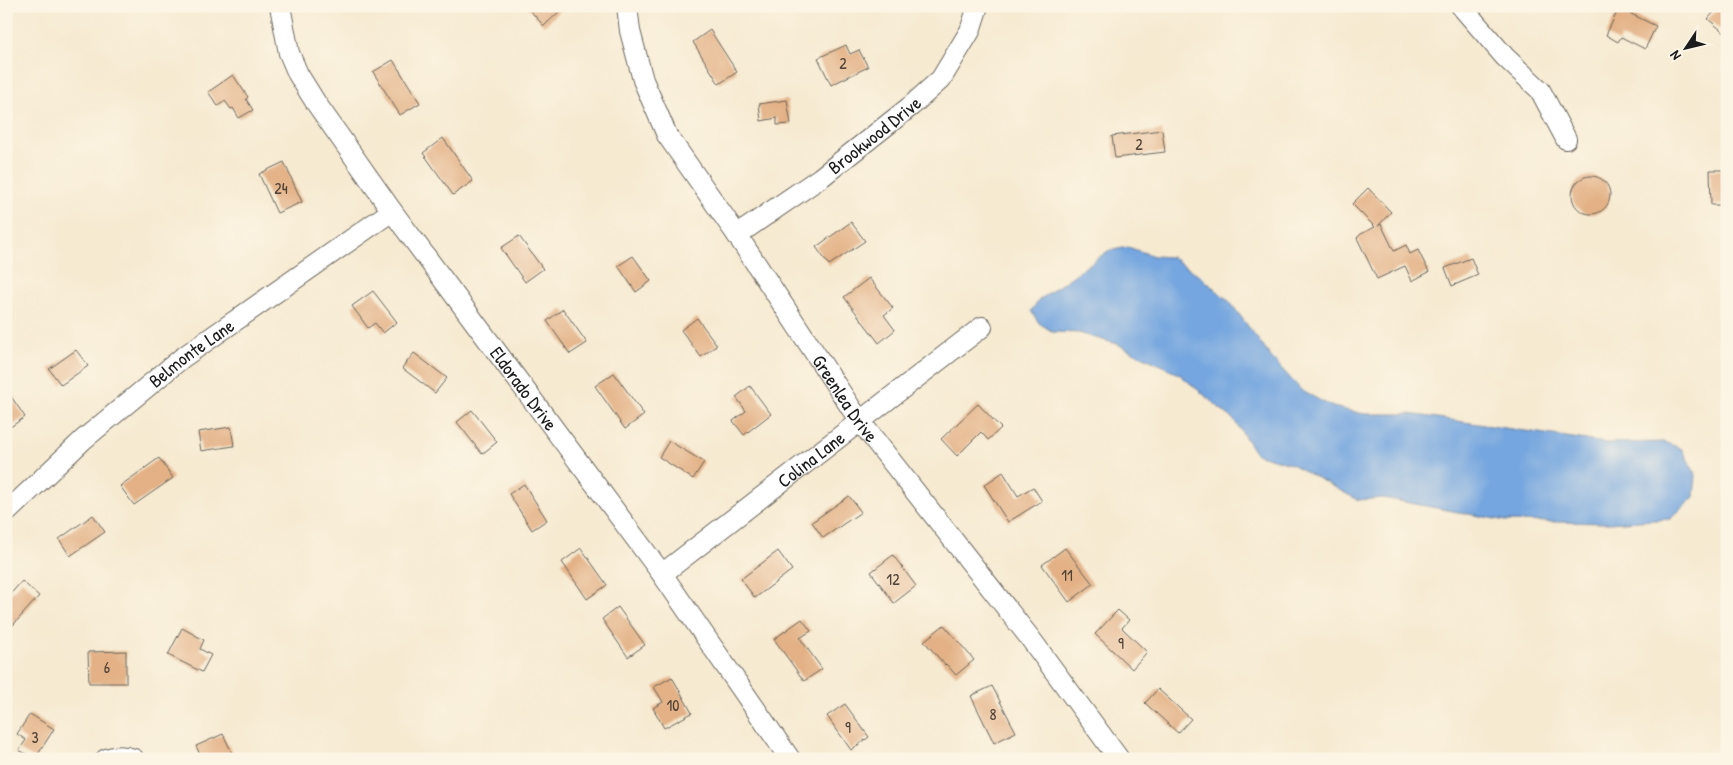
<svg xmlns="http://www.w3.org/2000/svg" width="1733" height="765" font-family="'Patrick Hand',sans-serif">
<style>
.water{fill:#74a6df;stroke:#48617e}
.building{fill:#e3b185}
.lines{fill:none;stroke-linecap:round;stroke-linejoin:round}
.minor-casing{stroke:#68645b;stroke-width:22}
.minor{stroke:#fff;stroke-width:20}
.labels{text-anchor:middle;dominant-baseline:central;stroke-width:4;stroke-linejoin:round;paint-order:stroke}
.number-label{font-size:16px;fill:#4e4136}
.street-label{font-size:19px;fill:#1c1c1c;stroke:#fcf5e5}
</style>
<rect width="100%" height="100%" fill="#fcf5e5"/>
<filter id="ink" filterUnits="userSpaceOnUse"><feTurbulence type="fractalNoise" baseFrequency=".02" numOctaves="2"/><feDisplacementMap in="SourceGraphic" scale="10" xChannelSelector="R" yChannelSelector="G"/><feConvolveMatrix kernelMatrix="1 2 1 2 8 2 1 2 1" color-interpolation-filters="sRGB"/></filter>
<filter id="wash" filterUnits="userSpaceOnUse"><feTurbulence type="fractalNoise" baseFrequency=".0096" numOctaves="4" result="noise"/><feDisplacementMap in="SourceGraphic" scale="20" xChannelSelector="R" yChannelSelector="G"/><feGaussianBlur stdDeviation="1.12" result="paint"/><feColorMatrix in="noise" values="0 0 0 0 0 0 0 0 0 0 0 0 0 0 0 0 0 1.4 0 .05"/><feComposite in="paint" operator="in"/></filter>
<g filter="url(#wash)">
<rect width="100%" height="100%" fill="#f6ead1"/>
<polygon class="water" points="1128,247 1154,256 1171,257 1200,276 1230,302 1271,357 1302,391 1333,407 1364,414 1410,414 1607,443 1665,442 1682,449 1696,475 1694,497 1670,519 1608,523 1506,521 1383,498 1358,500 1291,464 1256,454 1234,420 1179,374 1117,344 1079,333 1053,332 1039,323 1031,311 1039,300 1108,251"/>
<g id="blocks">
<g class="building">
<polygon points="526,6 565,6 544,26"/>
<polygon points="1719,6 1727,6 1727,35 1708,19"/>
<polygon points="1619,8 1656,26 1645,49 1621,37 1618,42 1606,35"/>
<polygon points="710,30 737,72 719,84 693,42"/>
<polygon points="846,45 850,54 859,50 868,67 831,85 818,58"/>
<polygon points="393,60 420,103 400,115 373,72"/>
<polygon points="233,75 248,97 246,99 253,110 239,118 233,108 231,109 225,101 218,106 208,92"/>
<polygon points="787,100 791,124 777,125 777,118 761,121 759,104"/>
<polygon points="1162,130 1165,152 1115,158 1112,136"/>
<polygon points="443,138 473,181 453,195 423,153"/>
<polygon points="284,162 302,202 277,213 259,174"/>
<polygon points="1710,170 1727,170 1727,205 1711,205"/>
<circle cx="1591" cy="195" r="19"/>
<polygon points="1368,188 1391,212 1378,226 1381,224 1394,251 1406,245 1410,254 1418,250 1429,272 1412,281 1405,266 1377,279 1357,238 1361,234 1375,227 1352,204"/>
<polygon points="851,222 865,241 829,265 816,247"/>
<polygon points="519,236 543,269 525,282 501,248"/>
<polygon points="633,256 651,281 636,292 618,266"/>
<polygon points="1471,258 1478,275 1452,286 1445,268"/>
<polygon points="869,278 893,308 884,315 895,330 879,343 844,297"/>
<polygon points="373,291 397,322 383,333 375,323 368,328 352,306"/>
<polygon points="563,309 587,343 570,354 547,321"/>
<polygon points="697,318 717,345 701,357 681,330"/>
<polygon points="76,350 88,366 61,385 49,369"/>
<polygon points="414,353 447,378 435,393 402,368"/>
<polygon points="614,373 644,415 625,429 595,386"/>
<polygon points="750,386 771,414 744,435 733,421 746,411 736,397"/>
<polygon points="6,389 25,417 6,430"/>
<polygon points="978,404 1001,428 988,440 981,432 957,456 941,439"/>
<polygon points="472,410 497,442 482,454 457,422"/>
<polygon points="231,427 234,446 201,451 198,432"/>
<polygon points="669,441 704,462 693,479 659,457"/>
<polygon points="159,458 173,478 134,505 120,486"/>
<polygon points="1003,472 1018,496 1033,487 1042,501 1008,522 984,485"/>
<polygon points="524,484 547,520 532,530 509,494"/>
<polygon points="849,496 861,512 823,538 812,522"/>
<polygon points="93,515 105,532 70,556 59,539"/>
<polygon points="581,548 607,585 587,599 562,562"/>
<polygon points="1065,548 1093,584 1069,602 1042,565"/>
<polygon points="778,551 792,570 755,598 741,579"/>
<polygon points="893,555 916,586 894,603 871,572"/>
<polygon points="22,581 39,596 6,633 6,599"/>
<polygon points="618,607 645,645 628,657 602,619"/>
<polygon points="1118,610 1129,620 1122,628 1147,652 1132,669 1095,634"/>
<polygon points="802,619 811,631 800,638 822,669 804,681 774,639"/>
<polygon points="944,625 974,660 956,675 946,664 945,665 924,641"/>
<polygon points="182,628 204,640 200,649 211,655 202,672 168,655"/>
<polygon points="126,651 126,683 89,683 88,652"/>
<polygon points="672,677 692,713 664,728 653,708 663,702 654,687"/>
<polygon points="992,686 1016,732 994,743 971,696"/>
<polygon points="1158,689 1191,719 1178,733 1145,703"/>
<polygon points="845,704 869,737 851,750 827,716"/>
<polygon points="30,714 54,729 35,759 19,750 26,740 17,734"/>
<polygon points="223,734 235,759 202,759 196,746"/>
</g>
</g>
</g>
<g filter="url(#ink)">
<use href="#blocks" fill-opacity="0" stroke="#68645b" stroke-width="1"/>
<g class="lines">
<defs>
<g id="minor">
<path id="s1" d="M280,6L289,53L298,74L316,103L392,211L662,574L790,759"/>
<path id="s2" d="M627,6L630,31L643,80L667,135L737,235L859,420L1030,638L1119,759"/>
<polyline points="1461,6 1505,57 1540,90 1566,139"/>
<path id="s3" d="M737,235L820,178L911,106L941,79L970,31L978,6"/>
<path id="s4" d="M6,513L84,439L182,358L392,211"/>
<path id="s5" d="M662,574L982,327"/>
<path d="M106,759C116,755 124,755 134,759"/>
</g>
</defs>
<use href="#minor" class="minor-casing"/>
<use href="#minor" class="minor"/>
</g>
</g>
<g class="labels">
<g class="number-label">
<text x="843" y="63">2</text>
<text x="1139" y="144">2</text>
<text x="281" y="188">24</text>
<text x="1067" y="575">11</text>
<text x="893" y="579">12</text>
<text x="1121" y="643">9</text>
<text x="107" y="667">6</text>
<text x="673" y="705">10</text>
<text x="993" y="714">8</text>
<text x="848" y="727">9</text>
<text x="35" y="737">3</text>
</g>
<g class="street-label">
<text stroke="none"><textPath href="#s3" startOffset="170">Brookwood Drive</textPath></text>
<text stroke="none"><textPath href="#s4" startOffset="245">Belmonte Lane</textPath></text>
<text stroke="none"><textPath href="#s1" startOffset="458">Eldorado Drive</textPath></text>
<text stroke="none"><textPath href="#s2" startOffset="454">Greenlea Drive</textPath></text>
<text stroke="none"><textPath href="#s5" startOffset="188">Colina Lane</textPath></text>
</g>
</g>
<rect width="1733" height="765" fill="none" stroke="#fcf5e5" stroke-width="25"/>
<g transform="translate(1686 48) rotate(235)" stroke="#fcf5e5" stroke-width="4" paint-order="stroke">
<path d="M0-4L9 19L0 12L-9 19Z" fill="#1c1c1c"/>
<text y="-8" font-size="14" font-weight="bold" text-anchor="middle" fill="#1c1c1c">N</text>
</g>
</svg>
